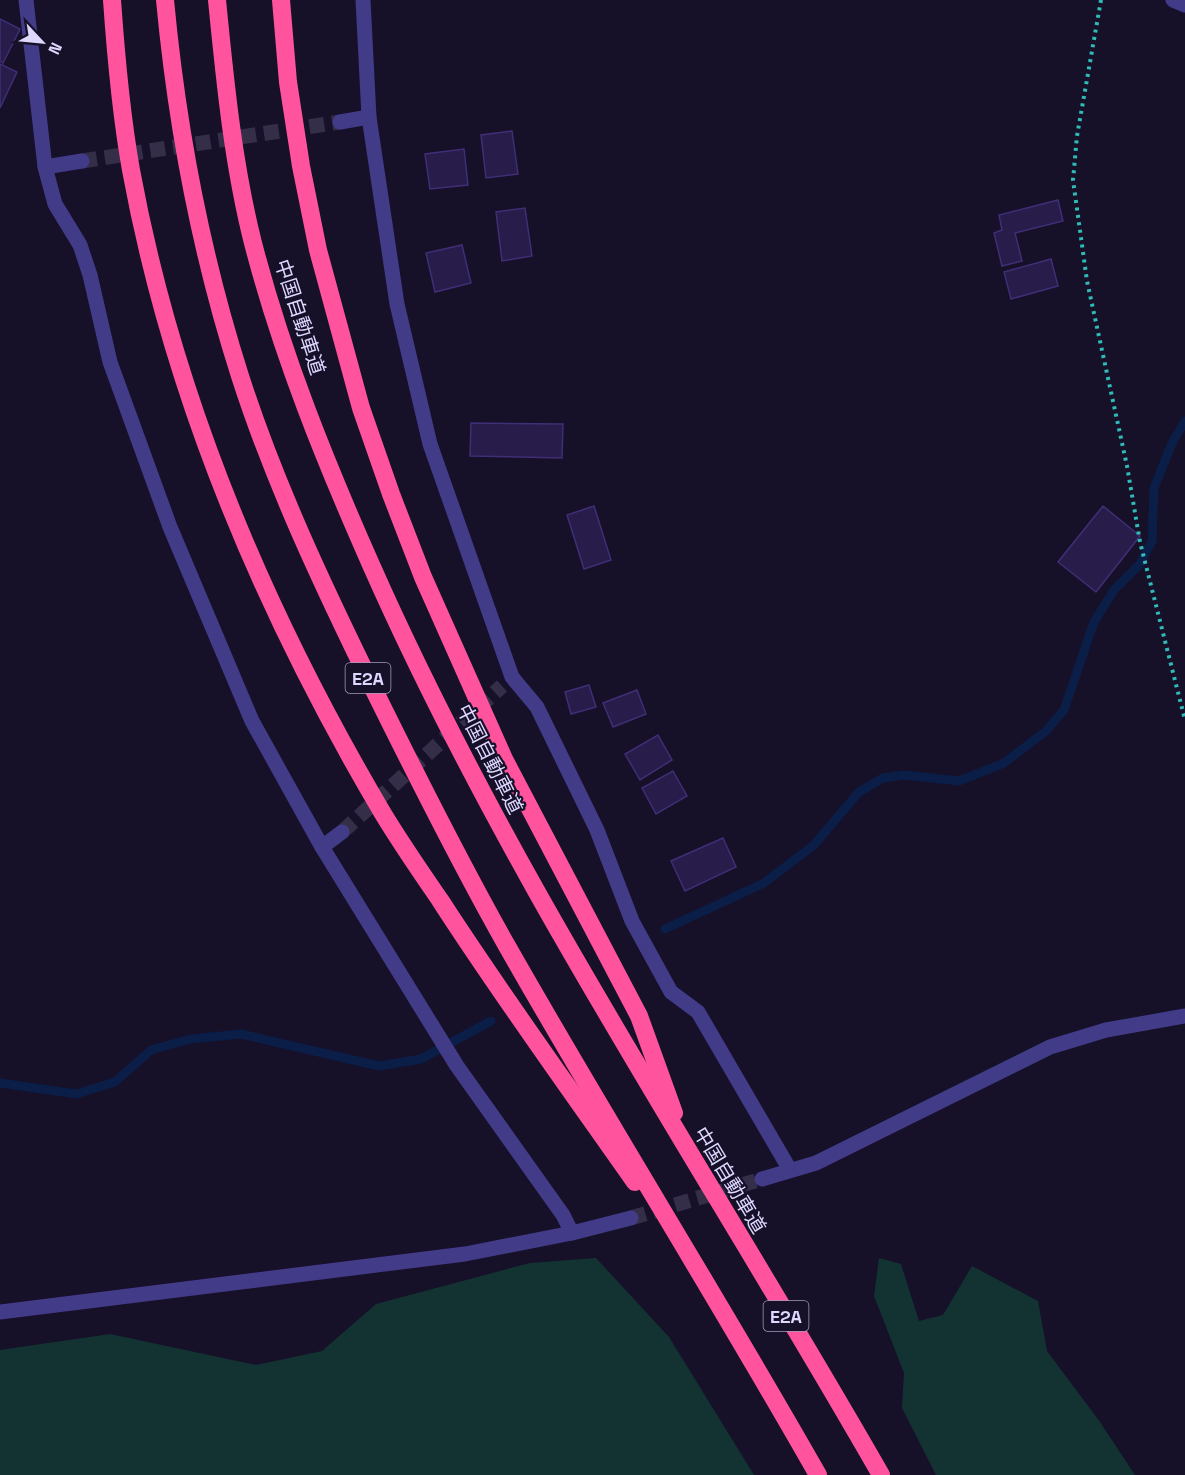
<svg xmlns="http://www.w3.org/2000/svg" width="1185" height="1475" font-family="'Space Grotesk','Noto Sans JP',sans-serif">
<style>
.green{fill:#133333}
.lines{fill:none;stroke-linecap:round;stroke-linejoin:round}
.stream{stroke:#0b1e48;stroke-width:9}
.building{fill:#281c4a;stroke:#402e76;stroke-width:1.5}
.minor-tunnel{stroke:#342e49;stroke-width:15;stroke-dasharray:15 8;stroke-linecap:butt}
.path{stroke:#30bbb9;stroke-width:4;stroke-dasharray:3 4.5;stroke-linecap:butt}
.minor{stroke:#423b88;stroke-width:15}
.highway{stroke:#ff539d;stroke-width:18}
.labels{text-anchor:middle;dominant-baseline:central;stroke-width:4.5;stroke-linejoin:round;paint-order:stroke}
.shield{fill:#161029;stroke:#a29cbf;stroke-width:1.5}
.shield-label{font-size:18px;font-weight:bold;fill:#ded8ff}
.street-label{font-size:20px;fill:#ded8ff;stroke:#161029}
</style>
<rect width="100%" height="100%" fill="#161029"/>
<g class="green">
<polygon points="596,1258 669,1337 754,1475 0,1475 0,1350 110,1334 256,1365 322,1351 376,1304 530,1263"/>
<polygon points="879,1258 901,1264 919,1321 943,1315 972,1266 1038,1301 1047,1351 1100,1422 1135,1475 936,1475 902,1408 904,1373 874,1296"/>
</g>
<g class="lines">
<g class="stream">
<polyline points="665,929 764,883 814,845 859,792 883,778 904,775 959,781 1004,763 1046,731 1064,710 1094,622 1114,590 1140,564 1152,541 1154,488 1172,443 1185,421"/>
<polyline points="0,1083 76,1094 115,1082 151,1050 191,1039 241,1034 379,1066 421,1059 491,1021"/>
</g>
</g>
<g class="building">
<polygon points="0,19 20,29 3,63 0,61"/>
<polygon points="0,64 17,72 0,108"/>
<polygon points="512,131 518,174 486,178 481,135"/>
<polygon points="464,149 468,185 430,189 425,154"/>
<polygon points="1058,200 1063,221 1015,233 1022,261 1002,266 994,233 1002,230 999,215"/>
<polygon points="525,208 532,256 502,261 496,212"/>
<polygon points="462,245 471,283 435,292 426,253"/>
<polygon points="1051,259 1058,286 1011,299 1004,272"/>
<polygon points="471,423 563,424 562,458 470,456"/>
<polygon points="594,506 611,560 584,569 567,515"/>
<polygon points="1103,506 1140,536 1096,592 1058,562"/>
<polygon points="589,685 596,707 571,714 565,692"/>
<polygon points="637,690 646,714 613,727 603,703"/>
<polygon points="658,735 672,760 640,780 625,754"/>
<polygon points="673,771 687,796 656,814 642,788"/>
<polygon points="723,838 736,867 685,891 671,861"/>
</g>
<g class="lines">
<g class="minor-tunnel">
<polyline points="82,161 340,122"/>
<polyline points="342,832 502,686"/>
<polyline points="631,1218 762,1179"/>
</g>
<polyline class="path" points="1101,0 1077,136 1073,180 1087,281 1127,466 1140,542 1185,720"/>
<g class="minor">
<polyline points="26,0 45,167 55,204 80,245 90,275 110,362 170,527 252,721 322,847 457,1066 563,1215 572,1233"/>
<polyline points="363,0 369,117 397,304 430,444 512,677 537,707 597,830 632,921 671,992 698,1012 790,1170"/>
<polyline points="1173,0 1185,5"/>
<polyline points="340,122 369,117"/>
<polyline points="45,167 82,161"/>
<polyline points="322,847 342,832"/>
<polyline points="762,1179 816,1163 1050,1047 1106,1030 1185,1016"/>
<polyline points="0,1312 465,1254 572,1233 631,1218"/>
</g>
<g class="highway">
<path d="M112,0C116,57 121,114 131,170C173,399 264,612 382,812C400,842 420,871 440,900C502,996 569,1088 635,1182"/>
<path d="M165,0C177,128 201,254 240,376C275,485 325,590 375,692C417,777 460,863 507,946C608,1124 717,1297 818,1475"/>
<path d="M217,0C225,81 233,164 253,243C282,355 325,461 372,567C513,885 709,1174 881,1475"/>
<polyline points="281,0 288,82 301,166 318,250 361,408 391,494 423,577 504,759 639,1016 674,1113"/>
</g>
</g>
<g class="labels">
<g class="shield">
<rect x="345.5" y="663" width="45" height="30" rx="4.5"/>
<rect x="763.5" y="1301" width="45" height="30" rx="4.5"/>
</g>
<g class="shield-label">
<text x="368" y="678">E2A</text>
<text x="786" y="1316">E2A</text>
</g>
<g class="street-label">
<text transform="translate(300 317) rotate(72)">中国自動車道</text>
<text transform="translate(490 759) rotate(63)">中国自動車道</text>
<text transform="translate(730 1180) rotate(59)">中国自動車道</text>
</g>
</g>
<g transform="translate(42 42) rotate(116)" stroke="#161029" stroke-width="4.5" paint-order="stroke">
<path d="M0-4.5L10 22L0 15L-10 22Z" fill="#ded8ff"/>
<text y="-9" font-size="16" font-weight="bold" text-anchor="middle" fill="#ded8ff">N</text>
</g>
</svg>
